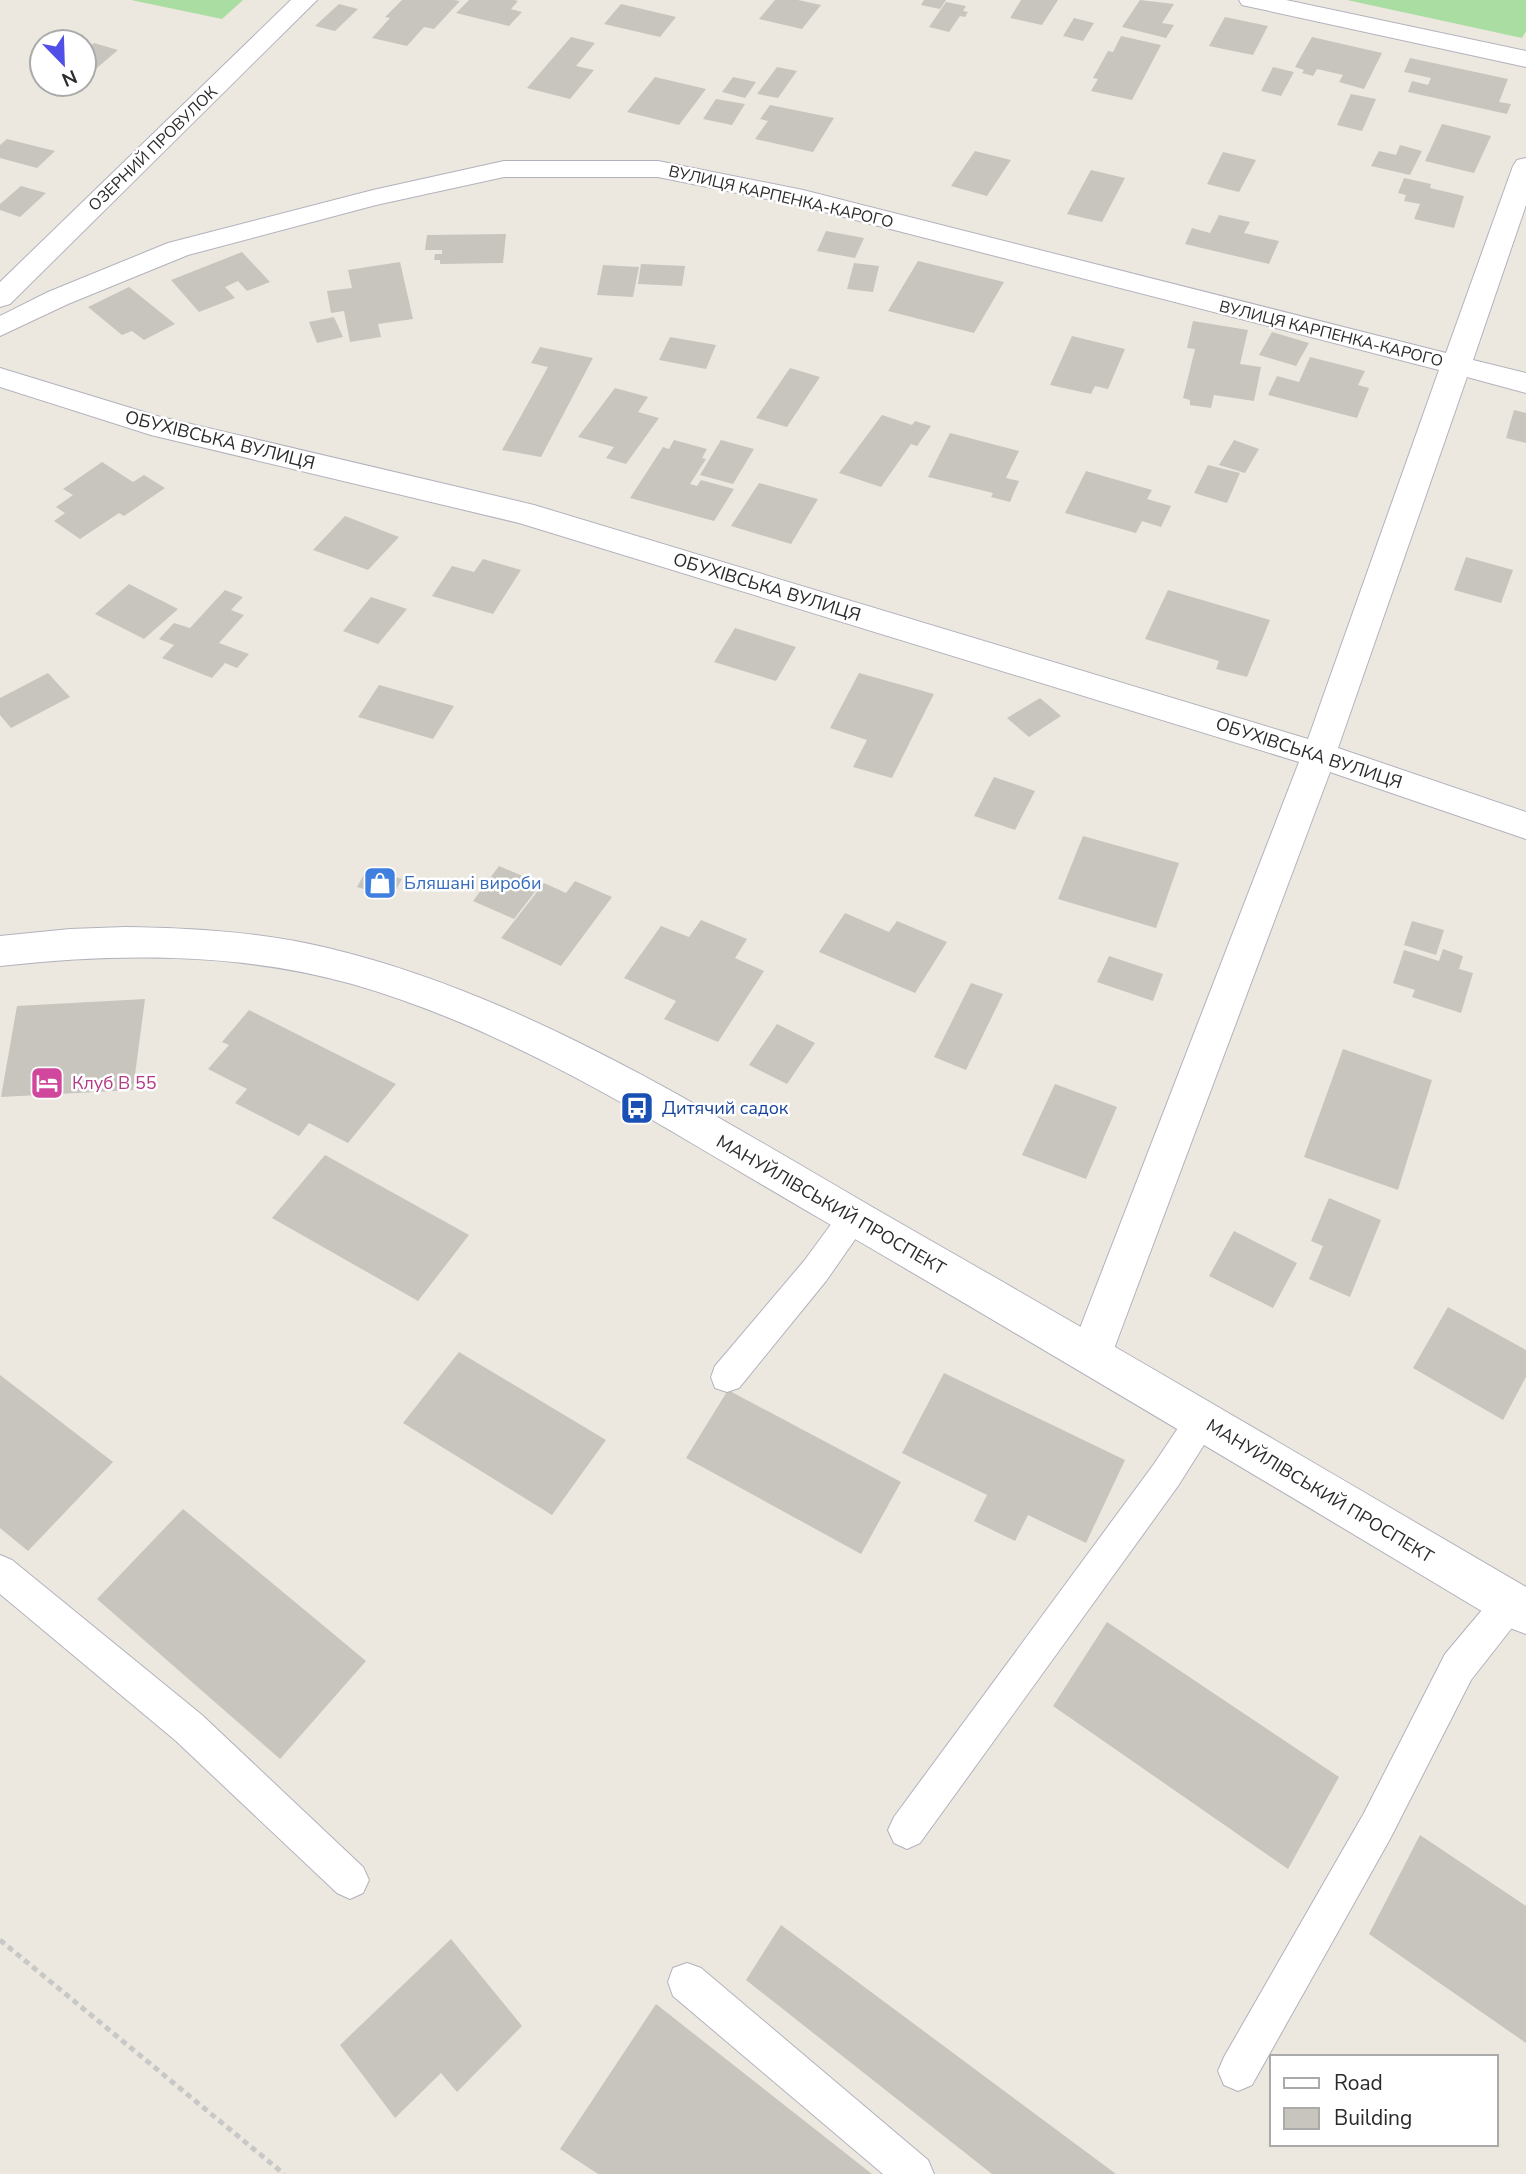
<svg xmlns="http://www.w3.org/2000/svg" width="1526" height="2174" font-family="'Nunito Sans',sans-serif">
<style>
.green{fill:#aadda1}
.building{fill:#c7c5be}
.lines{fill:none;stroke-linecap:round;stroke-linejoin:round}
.service-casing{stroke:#b2b2bd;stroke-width:2}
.minor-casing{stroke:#b2b2bd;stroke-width:2}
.secondary-casing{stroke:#b2b2bd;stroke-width:2}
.path{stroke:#c8c8c8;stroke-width:5;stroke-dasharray:6 4.5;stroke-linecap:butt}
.service{fill:#fff;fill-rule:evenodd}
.minor{fill:#fff;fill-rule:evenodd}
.secondary{fill:#fff;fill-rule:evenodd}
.labels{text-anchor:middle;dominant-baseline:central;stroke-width:5;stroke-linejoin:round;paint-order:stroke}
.far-street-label{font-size:16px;fill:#2b2b2b;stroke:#fff}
.street-label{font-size:18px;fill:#2b2b2b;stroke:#fff}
.shop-label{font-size:18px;fill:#366cbe;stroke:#fff;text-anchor:start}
.hotel-label{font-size:18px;fill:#b23c85;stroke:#fff;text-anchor:start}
.transit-label{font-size:18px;fill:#164399;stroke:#fff;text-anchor:start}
</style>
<rect width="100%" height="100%" fill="#ece8df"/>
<g class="green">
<polygon points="131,0 243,0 222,19"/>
<polygon points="1347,0 1526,0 1526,31 1522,38"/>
</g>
<g class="building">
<polygon points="402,0 454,0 460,1 434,29 424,27 407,46 372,38 390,18 385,17"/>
<polygon points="469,0 514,0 518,1 511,9 522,12 509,26 456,13"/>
<polygon points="775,0 798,0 821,5 802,29 759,19"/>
<polygon points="924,0 946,0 940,9 921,5"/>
<polygon points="1021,0 1058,0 1042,25 1010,18"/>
<polygon points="1140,0 1174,4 1162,23 1174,25 1166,38 1122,27"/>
<polygon points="946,2 966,6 963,11 968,12 965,17 960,16 949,32 929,27"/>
<polygon points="339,4 358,9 335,31 315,26"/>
<polygon points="621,4 676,17 660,37 604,24"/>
<polygon points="1225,17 1268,26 1253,55 1209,46"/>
<polygon points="1074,18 1094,23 1083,41 1063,36"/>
<polygon points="1121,36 1161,45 1132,100 1091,91 1098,79 1093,78 1108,51 1113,52"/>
<polygon points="571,37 595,43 576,66 594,70 570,99 527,88"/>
<polygon points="1312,37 1382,53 1364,89 1339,82 1343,75 1317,69 1313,76 1302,73 1304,70 1295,67"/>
<polygon points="94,43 118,50 84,79 84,52"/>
<polygon points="1410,58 1508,79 1499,102 1511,104 1507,114 1408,92 1412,81 1428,85 1431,78 1404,72"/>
<polygon points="777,67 797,71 778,98 757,94"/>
<polygon points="1273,67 1294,72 1281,96 1261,91"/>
<polygon points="655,77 706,89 679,125 627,112"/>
<polygon points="733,77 756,82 745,98 722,92"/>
<polygon points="46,84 79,84 66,95 42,87"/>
<polygon points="1351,94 1376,99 1362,131 1337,125"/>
<polygon points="716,99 745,104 732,125 703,119"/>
<polygon points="770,105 834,118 813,152 755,139 768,121 760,119"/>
<polygon points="1442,124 1491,136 1474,173 1425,161"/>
<polygon points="7,139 55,151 37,168 0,158 0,145"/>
<polygon points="1400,145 1422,151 1410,175 1371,166 1379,151 1396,155"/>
<polygon points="975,151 1011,160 987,196 951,186"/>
<polygon points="1223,152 1256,160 1239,192 1207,184"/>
<polygon points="1091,170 1125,178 1102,222 1067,214"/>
<polygon points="1404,178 1431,184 1430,188 1464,196 1454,228 1414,219 1420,204 1404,201 1406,195 1398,193"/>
<polygon points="21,186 46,193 20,217 0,210 0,204"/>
<polygon points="1219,215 1250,222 1244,233 1279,241 1269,264 1185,244 1192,228 1210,233"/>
<polygon points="826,231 864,238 855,258 817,251"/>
<polygon points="506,234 503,263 440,264 440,260 434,260 435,254 442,254 442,250 425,250 427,235"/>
<polygon points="242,252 270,282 247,291 238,281 225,287 235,298 199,312 171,280"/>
<polygon points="918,261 1004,282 974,333 888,311"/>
<polygon points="400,262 413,319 378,324 381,337 350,342 344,311 331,313 327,291 352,288 348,270"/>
<polygon points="854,263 879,266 873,292 847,289"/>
<polygon points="641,264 685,266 682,286 638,284"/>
<polygon points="603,265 639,267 633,297 597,295"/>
<polygon points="129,287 175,324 144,340 132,331 122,335 88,307"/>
<polygon points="334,317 343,337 317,343 309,322"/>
<polygon points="1193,321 1248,330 1240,364 1261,367 1254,401 1214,395 1211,408 1190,405 1190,400 1183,398 1195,349 1187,348"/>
<polygon points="1272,332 1309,343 1296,366 1259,355"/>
<polygon points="1072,336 1125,349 1108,389 1095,386 1091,394 1050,385"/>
<polygon points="670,337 716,345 706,369 659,360"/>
<polygon points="540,347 593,358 541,457 502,450 548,367 531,363"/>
<polygon points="1310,357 1365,371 1358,385 1369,388 1357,418 1268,395 1277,376 1299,382"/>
<polygon points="790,368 820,377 787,427 756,418"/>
<polygon points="615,388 648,397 638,412 659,418 626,464 606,458 614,447 578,437"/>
<polygon points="1514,410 1526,413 1526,443 1506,438"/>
<polygon points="882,415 912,425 915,421 931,426 917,446 911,444 881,487 839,473"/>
<polygon points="950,433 1019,451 1006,478 1019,481 1010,502 991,497 993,493 928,477"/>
<polygon points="674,440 707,449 702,458 706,459 690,484 697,486 701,480 734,489 714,521 630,498 663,447 669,449"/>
<polygon points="721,440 754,449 733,484 700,475"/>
<polygon points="1234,440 1259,449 1245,473 1219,465"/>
<polygon points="102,462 133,482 144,475 165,488 124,516 119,513 80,539 54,521 65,513 56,507 73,495 63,489"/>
<polygon points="1208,465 1240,473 1227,503 1194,493"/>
<polygon points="1086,471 1152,490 1147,499 1171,506 1161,527 1142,521 1136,533 1065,513"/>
<polygon points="759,483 818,499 791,544 731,526"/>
<polygon points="345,516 399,537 368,570 313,550"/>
<polygon points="1466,557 1513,570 1501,603 1454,590"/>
<polygon points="483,559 521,570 493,614 432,596 452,566 474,572"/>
<polygon points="129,584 178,609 144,639 95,614"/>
<polygon points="225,590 243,597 231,610 244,615 219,643 249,654 237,668 225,663 212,678 162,658 174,645 159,639 174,623 190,628"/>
<polygon points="1168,590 1270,620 1247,677 1216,669 1219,661 1145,639"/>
<polygon points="371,597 407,609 378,644 343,631"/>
<polygon points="735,628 796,647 776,681 714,662"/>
<polygon points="48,673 70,697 11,728 0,715 0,698"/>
<polygon points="859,673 934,694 892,778 853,767 867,740 830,728"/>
<polygon points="379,685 454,706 433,739 358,717"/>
<polygon points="1040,698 1061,716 1029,737 1007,718"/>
<polygon points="994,777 1035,791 1015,830 974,816"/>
<polygon points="1083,836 1179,863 1156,928 1058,899"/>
<polygon points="499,866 541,884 514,919 473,901"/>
<polygon points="367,869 402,879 392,897 357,887"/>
<polygon points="575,881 612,897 561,966 501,938 544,883 566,893"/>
<polygon points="845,913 889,932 897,921 947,942 915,993 819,952"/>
<polygon points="701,920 747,939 735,958 764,971 718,1042 664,1019 676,1001 624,978 661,926 689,937"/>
<polygon points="1412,921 1444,930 1436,955 1404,945"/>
<polygon points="1443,949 1463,956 1459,969 1473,973 1461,1013 1412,997 1415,990 1393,983 1404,950 1439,961"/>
<polygon points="1109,956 1163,974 1153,1001 1097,982"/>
<polygon points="971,983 1003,994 966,1070 934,1057"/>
<polygon points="145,999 133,1090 1,1097 17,1006"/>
<polygon points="249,1010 396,1084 348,1143 309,1123 299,1136 235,1103 247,1089 208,1069 229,1045 222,1042"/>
<polygon points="777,1024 815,1043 787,1084 749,1065"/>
<polygon points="1343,1049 1432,1080 1398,1190 1304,1157"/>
<polygon points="1055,1084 1117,1107 1086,1179 1022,1155"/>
<polygon points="325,1155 469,1235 418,1301 272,1218"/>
<polygon points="1329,1198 1381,1220 1350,1297 1309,1279 1323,1246 1311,1241"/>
<polygon points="1234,1231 1297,1263 1273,1308 1209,1276"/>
<polygon points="1448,1307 1526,1350 1526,1377 1503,1420 1413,1368"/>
<polygon points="459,1352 606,1440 552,1515 403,1423"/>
<polygon points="944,1373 1125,1460 1086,1543 1028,1515 1015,1541 974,1521 987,1495 902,1453"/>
<polygon points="0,1375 113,1462 28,1551 0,1528"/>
<polygon points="728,1390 901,1482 861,1554 686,1458"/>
<polygon points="183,1509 366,1661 280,1759 97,1599"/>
<polygon points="1107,1622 1339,1777 1288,1869 1053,1706"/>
<polygon points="1420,1835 1526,1906 1526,2043 1369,1934"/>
<polygon points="781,1925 1116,2174 992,2174 746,1980"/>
<polygon points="451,1939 522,2026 457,2092 441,2073 395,2118 340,2045"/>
<polygon points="656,2004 872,2174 598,2174 560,2149"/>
</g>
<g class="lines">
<defs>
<g id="service">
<polygon points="854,1204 865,1208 870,1218 826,1281 739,1388 727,1392 715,1388 711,1377 715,1366 804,1261 843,1208"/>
<polygon points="1202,1406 1214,1410 1219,1421 1178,1486 920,1843 907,1849 894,1843 888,1830 894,1817 1154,1464 1190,1410"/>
<polygon points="0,1555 12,1560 202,1715 363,1867 369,1880 363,1893 350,1899 337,1893 176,1741 0,1594"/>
<polygon points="1510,1586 1522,1591 1526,1600 1522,1615 1471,1680 1390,1839 1252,2085 1238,2091 1224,2085 1218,2071 1224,2057 1364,1813 1445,1654 1498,1591"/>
<polygon points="687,1963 701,1968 928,2160 934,2174 883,2174 673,1996 668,1982 673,1968"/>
</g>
<g id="minor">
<polygon points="291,0 317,0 10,304 0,307 0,282"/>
<polygon points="1239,0 1286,0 1526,51 1526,67 1251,7 1242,5"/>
<polygon points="1526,158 1526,205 1473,360 1526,373 1526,393 1467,377 1338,748 1526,812 1526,839 1330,772 1112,1354 1106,1368 1091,1373 1076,1368 1070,1354 1299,762 519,523 151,435 0,387 0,368 157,416 534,505 1308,739 1439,370 801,206 658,177 504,177 376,205 188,255 68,304 0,336 0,316 48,292 168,243 373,190 504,161 658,161 803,190 1446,353 1513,166 1517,160"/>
</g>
<path id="secondary" d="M125,927C193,928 262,932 328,948C540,999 727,1125 914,1231C1119,1348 1322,1468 1526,1587V1634L1510,1628C1280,1490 1051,1353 819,1218C670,1132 520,1032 352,984C237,952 118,953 0,966V936L70,929Z"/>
</defs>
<use href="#service" class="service-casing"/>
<use href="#minor" class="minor-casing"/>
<use href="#secondary" class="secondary-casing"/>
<polyline class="path" points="0,1940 284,2174"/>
<use href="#service" class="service"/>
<use href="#minor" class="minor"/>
<use href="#secondary" class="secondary"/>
</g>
<defs>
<symbol id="shop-square" viewBox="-11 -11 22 22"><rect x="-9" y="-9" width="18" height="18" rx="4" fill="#3f7fe0" stroke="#fff"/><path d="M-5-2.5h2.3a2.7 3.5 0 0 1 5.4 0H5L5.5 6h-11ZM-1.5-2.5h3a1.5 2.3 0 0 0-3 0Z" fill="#fff"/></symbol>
<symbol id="hotel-square" viewBox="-11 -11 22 22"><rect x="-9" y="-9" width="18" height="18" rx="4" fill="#d1479c" stroke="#fff"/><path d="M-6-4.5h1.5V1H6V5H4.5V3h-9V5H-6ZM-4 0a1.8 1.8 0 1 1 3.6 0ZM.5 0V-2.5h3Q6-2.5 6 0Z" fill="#fff"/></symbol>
<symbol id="bus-square" viewBox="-11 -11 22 22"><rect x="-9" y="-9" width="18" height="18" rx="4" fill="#1a4fb4" stroke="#fff"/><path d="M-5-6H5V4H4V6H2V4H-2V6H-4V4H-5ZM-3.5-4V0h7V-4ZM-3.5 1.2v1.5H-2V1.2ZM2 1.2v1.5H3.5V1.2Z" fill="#fff"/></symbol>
</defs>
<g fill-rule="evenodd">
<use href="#shop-square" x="361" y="864" width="38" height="38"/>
<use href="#hotel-square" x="28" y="1064" width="38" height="38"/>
<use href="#bus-square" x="618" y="1089" width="38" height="38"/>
</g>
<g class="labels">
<g class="far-street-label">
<text transform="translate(153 149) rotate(-44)">ОЗЕРНИЙ ПРОВУЛОК</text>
<text transform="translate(781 197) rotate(13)">ВУЛИЦЯ КАРПЕНКА-КАРОГО</text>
<text transform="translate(1331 334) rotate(14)">ВУЛИЦЯ КАРПЕНКА-КАРОГО</text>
</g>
<g class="street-label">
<text transform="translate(220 440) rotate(14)">ОБУХІВСЬКА ВУЛИЦЯ</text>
<text transform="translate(767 587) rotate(17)">ОБУХІВСЬКА ВУЛИЦЯ</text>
<text transform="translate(1309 753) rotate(18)">ОБУХІВСЬКА ВУЛИЦЯ</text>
<text transform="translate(831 1205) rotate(30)">МАНУЙЛІВСЬКИЙ ПРОСПЕКТ</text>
<text transform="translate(1320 1491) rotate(31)">МАНУЙЛІВСЬКИЙ ПРОСПЕКТ</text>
</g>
<g class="shop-label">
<text x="404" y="883">Бляшані вироби</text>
</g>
<g class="hotel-label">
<text x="72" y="1083">Клуб В 55</text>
</g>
<g class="transit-label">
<text x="662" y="1108">Дитячий садок</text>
</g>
</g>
<rect x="1270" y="2055" width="228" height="91" fill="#ffffff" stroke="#aaaaaa" stroke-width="2"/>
<rect x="1284" y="2078" width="35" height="10" fill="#ffffff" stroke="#aaaaaa" stroke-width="2"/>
<text x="1334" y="2090" font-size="21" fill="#2b2b2b">Road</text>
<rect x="1284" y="2108" width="35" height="21" fill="#c7c5be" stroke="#aaaaaa" stroke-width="2"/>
<text x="1334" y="2125" font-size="21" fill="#2b2b2b">Building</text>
<g transform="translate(63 63) rotate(157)"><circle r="33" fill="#ffffff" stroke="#aaaaaa" stroke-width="2"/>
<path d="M0-5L12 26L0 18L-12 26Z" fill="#504fe8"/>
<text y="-10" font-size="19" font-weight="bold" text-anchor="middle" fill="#2b2b2b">N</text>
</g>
</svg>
